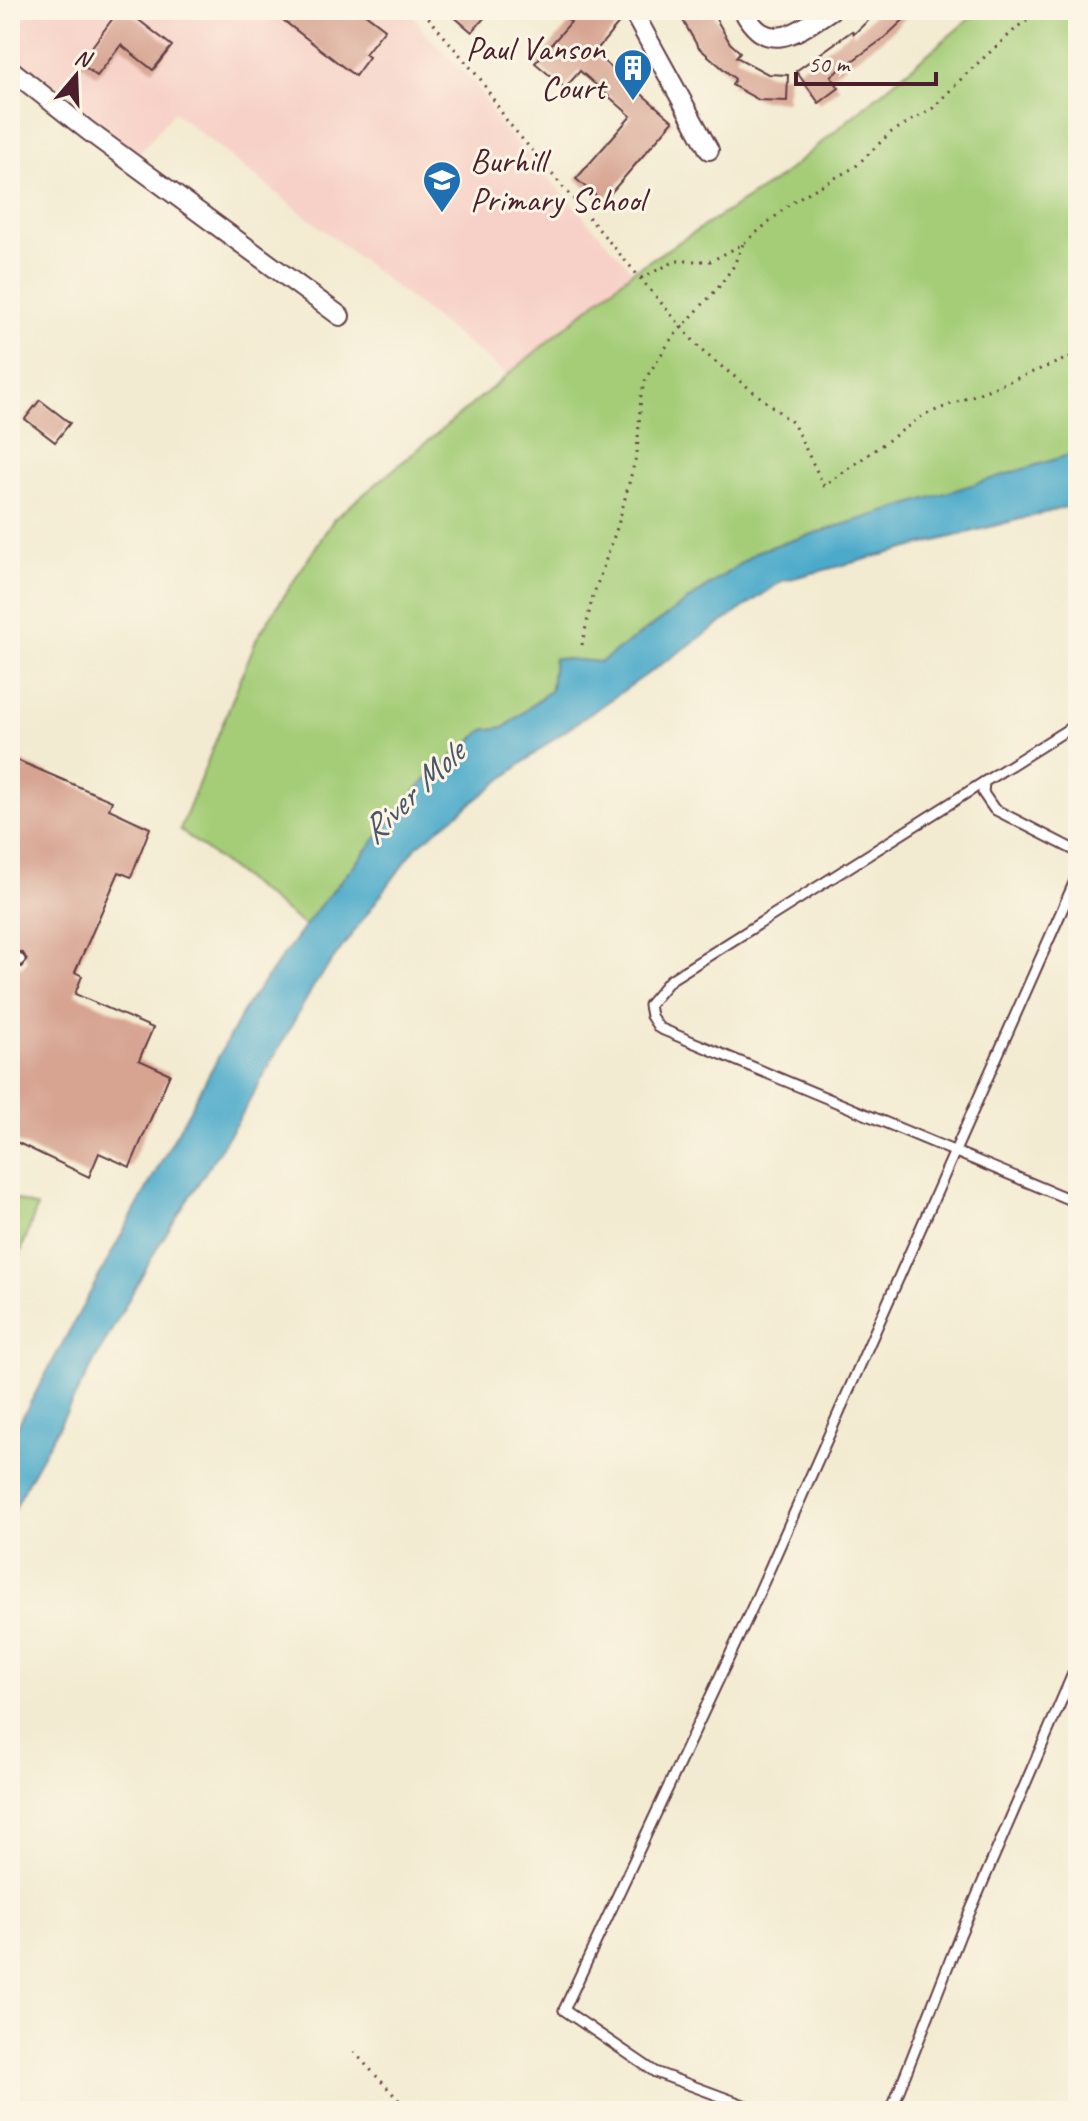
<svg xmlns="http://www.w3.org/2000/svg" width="1088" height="2121" font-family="Caveat,sans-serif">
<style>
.built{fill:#f7d1c7}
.green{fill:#a5cd78;stroke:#787652;stroke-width:2}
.water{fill:#4baaca;stroke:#4a647a;stroke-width:2}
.building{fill:#d7a492}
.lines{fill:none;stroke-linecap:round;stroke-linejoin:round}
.service-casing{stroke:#633e44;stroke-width:13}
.minor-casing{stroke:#633e44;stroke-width:22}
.path{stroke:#633e44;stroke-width:3;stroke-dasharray:2 6;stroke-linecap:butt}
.service{stroke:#fff;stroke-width:9}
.minor{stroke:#fff;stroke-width:18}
.labels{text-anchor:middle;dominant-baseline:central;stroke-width:6;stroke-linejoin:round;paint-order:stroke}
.poi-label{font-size:34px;fill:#4a1f2b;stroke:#fcf5e5;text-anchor:end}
.water-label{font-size:36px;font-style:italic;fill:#4a576b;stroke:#fcf5e5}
</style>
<rect width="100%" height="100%" fill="#fcf5e5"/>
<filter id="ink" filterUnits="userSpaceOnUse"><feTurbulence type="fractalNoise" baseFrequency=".0125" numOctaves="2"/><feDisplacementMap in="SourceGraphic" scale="16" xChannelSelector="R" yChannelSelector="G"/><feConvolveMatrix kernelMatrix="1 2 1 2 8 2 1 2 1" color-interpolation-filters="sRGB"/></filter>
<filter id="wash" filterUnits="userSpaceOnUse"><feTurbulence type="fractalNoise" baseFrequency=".006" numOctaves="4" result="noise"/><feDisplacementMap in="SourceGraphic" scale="32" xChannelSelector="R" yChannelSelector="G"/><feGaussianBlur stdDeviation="1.8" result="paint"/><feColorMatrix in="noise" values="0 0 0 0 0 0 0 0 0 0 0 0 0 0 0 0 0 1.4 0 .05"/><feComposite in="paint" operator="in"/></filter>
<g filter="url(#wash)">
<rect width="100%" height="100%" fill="#f3ebd1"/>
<polygon class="built" points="10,10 411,10 423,31 478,87 499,124 633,271 507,375 174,112 136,157 10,60"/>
<g class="green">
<polygon points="980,10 1078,10 1078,453 758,551 601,662 554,658 551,690 505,727 484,730 421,785 305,926 180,830 257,638 334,519 633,271 778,179"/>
<polygon points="10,1197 37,1207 10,1282"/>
</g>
<polygon class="water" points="1078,452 1078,504 782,581 552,740 417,846 313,987 241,1116 157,1248 25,1487 10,1520 10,1440 246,1006 318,908 421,785 484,730 505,727 551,690 554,658 601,662 758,551"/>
<g id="blocks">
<g class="building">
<polygon points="119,10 126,10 172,46 153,70 121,45 97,76 80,63"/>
<polygon points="270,10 360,10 385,29 365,54 369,57 355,76"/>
<polygon points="446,10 491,10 472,32"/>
<polygon points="556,10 606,10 620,22 594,53 673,121 603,202 576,179 631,116 580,71 565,88 535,63 571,22"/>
<polygon points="694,10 711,10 730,43 740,52 736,57 768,74 788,75 787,101 759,100 732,85 735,79 698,47 681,17"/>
<polygon points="879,10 914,10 883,39 831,76 839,88 819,103 796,71 852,31 854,34"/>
<polygon points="40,400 70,423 55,442 25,419"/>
<polygon points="10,757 112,801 109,809 150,828 131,877 119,872 75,972 82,976 75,994 153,1028 139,1060 170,1074 130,1167 99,1153 89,1177 10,1139 10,964 22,967 27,960 23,953 10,949"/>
</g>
</g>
</g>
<g filter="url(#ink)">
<use href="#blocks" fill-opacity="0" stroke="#633e44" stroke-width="2"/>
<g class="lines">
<defs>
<g id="service">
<polyline points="1078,723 984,782 983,793 994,809 1078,852"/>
<polyline points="984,782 670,980 649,1005 651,1016 659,1028 1078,1203"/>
<polyline points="10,956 20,960"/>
<polyline points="760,2111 655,2072 564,2010 753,1606 1078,874"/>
<polyline points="891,2111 960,1935 1078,1662"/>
</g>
<g id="minor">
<polyline points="632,10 709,150"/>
<path d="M743,10C767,58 799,31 831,10"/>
<polyline points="10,69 87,130 340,316"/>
</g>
</defs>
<use href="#service" class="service-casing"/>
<use href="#minor" class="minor-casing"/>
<g class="path">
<polyline points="426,10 428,17 481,80 507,121 702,351 793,423 824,486 924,415 1071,357 1078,359"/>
<polyline points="1063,10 1078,12"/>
<polyline points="641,278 676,261 711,261 743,244 795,200 855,167 890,133 933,108 968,72 1020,25 1046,10"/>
<polyline points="582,645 592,599 618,525 637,453 641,395 646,378 672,338 718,288 733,267 743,244"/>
<polyline points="354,2052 409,2111"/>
</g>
<use href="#service" class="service"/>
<use href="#minor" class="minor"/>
</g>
</g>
<defs>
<symbol id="building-pin" viewBox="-11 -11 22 30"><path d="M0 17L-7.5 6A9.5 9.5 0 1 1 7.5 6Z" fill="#1f6fb2" stroke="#fcf5e5"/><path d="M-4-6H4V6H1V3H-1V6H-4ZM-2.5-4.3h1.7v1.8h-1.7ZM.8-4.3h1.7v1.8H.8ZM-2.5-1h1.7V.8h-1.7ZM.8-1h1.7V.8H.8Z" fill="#fff"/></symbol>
<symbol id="school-pin" viewBox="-11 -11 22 30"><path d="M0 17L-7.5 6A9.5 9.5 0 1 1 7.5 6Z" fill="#1f6fb2" stroke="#fcf5e5"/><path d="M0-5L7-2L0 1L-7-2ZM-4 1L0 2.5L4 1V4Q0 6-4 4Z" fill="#fff"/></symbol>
</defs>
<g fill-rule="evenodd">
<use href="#building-pin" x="611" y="46" width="44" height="60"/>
<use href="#school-pin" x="420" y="158" width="44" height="60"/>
</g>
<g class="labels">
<g class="poi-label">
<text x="605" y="48">Paul Vanson<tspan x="605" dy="39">Court</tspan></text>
<text x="470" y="160" text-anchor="start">Burhill<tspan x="470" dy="39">Primary School</tspan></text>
</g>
<g class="water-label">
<text transform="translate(412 792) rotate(-44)">River Mole</text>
</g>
</g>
<rect width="1088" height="2121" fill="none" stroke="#fcf5e5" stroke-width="40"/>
<g transform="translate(76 76) rotate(19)" stroke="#fcf5e5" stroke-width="6" paint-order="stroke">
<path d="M0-6L14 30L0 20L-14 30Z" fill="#4a1f2b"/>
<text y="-12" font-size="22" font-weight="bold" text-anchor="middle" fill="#4a1f2b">N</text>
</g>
<path d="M796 72v12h140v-12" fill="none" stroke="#4a1f2b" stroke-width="4"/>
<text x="808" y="72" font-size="24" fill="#4a1f2b" stroke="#fcf5e5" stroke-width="6" paint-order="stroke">50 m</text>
</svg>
